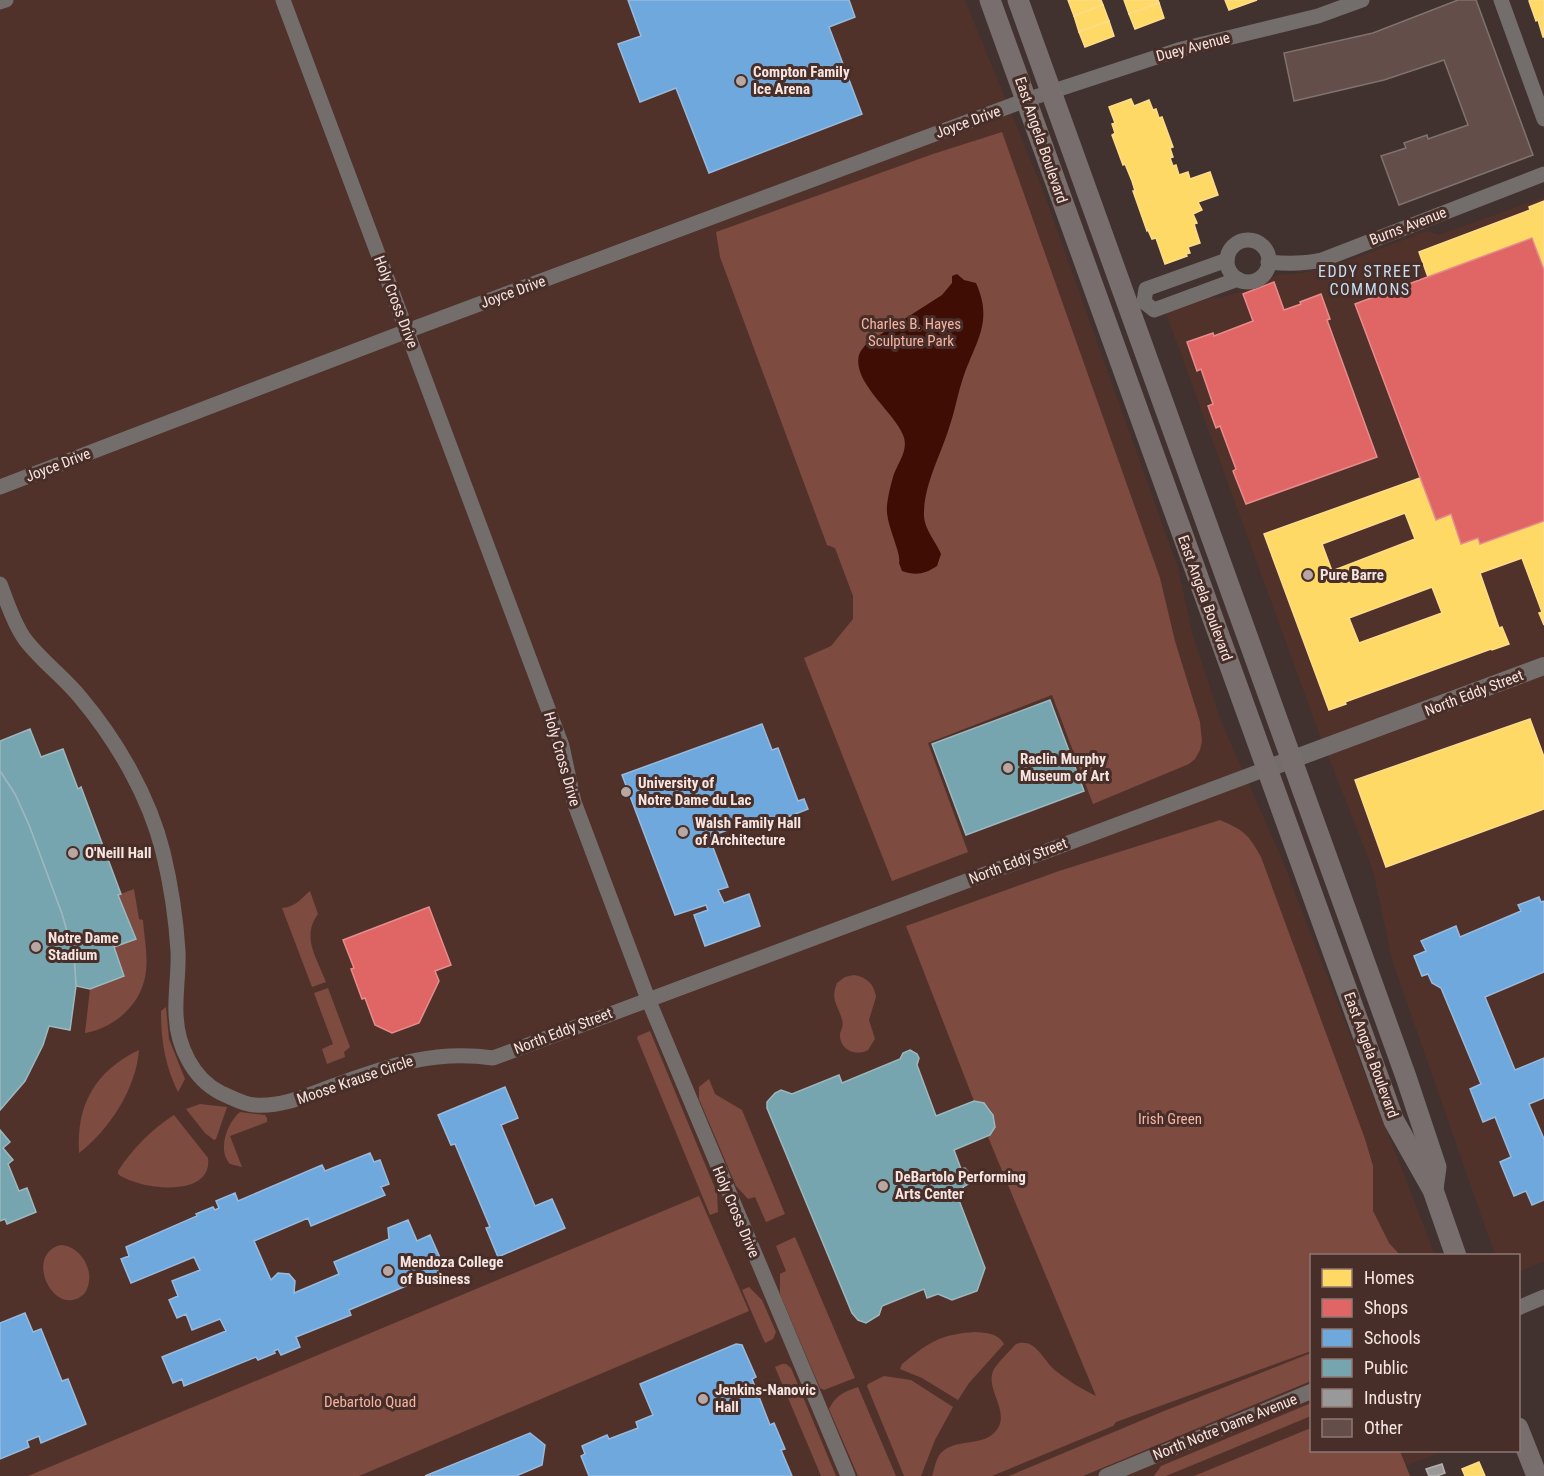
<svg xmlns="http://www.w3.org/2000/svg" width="1544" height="1476" font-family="'Roboto Condensed',sans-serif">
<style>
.built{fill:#51322b}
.green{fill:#7d4b40}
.water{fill:#400d05}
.homes{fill:#ffd966;stroke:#fcdc8b;stroke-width:1.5;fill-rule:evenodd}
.shops{fill:#e06666;stroke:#e78c8b;stroke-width:1.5}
.schools{fill:#6fa8dc;stroke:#98badd;stroke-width:1.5}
.public{fill:#76a5af;stroke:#9cb8be;stroke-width:1.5}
.industry{fill:#999;stroke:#b5b0ae;stroke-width:1.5}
.building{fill:#634e49;stroke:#7f726f;stroke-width:1.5}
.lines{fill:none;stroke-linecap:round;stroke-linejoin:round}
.minor{stroke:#736e6c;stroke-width:15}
.tertiary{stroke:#736e6c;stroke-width:18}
.secondary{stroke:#776e6d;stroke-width:21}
.poi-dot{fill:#b7a6a2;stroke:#482e28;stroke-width:2}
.labels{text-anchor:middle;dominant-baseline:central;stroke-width:6;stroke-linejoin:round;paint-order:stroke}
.street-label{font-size:15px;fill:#f6e4e0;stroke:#482e28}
.poi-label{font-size:15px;font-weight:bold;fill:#f6e4e0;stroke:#482e28;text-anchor:start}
.park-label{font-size:15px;fill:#f7b3a3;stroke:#482e28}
.neighbourhood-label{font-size:16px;letter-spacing:1.5px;fill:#c5def4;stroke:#482e28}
</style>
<rect width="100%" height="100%" fill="#41322f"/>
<g class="built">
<polygon points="0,0 965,0 1042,188 1178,568 1193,636 1221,721 1282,859 1435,1255 1312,1256 1312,1450 1445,1451 1406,1466 1410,1476 0,1476"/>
<polygon points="1544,197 1544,1261 1519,1272 1518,1256 1495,1255 1392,960 1373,870 1316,725 1166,313 1202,300 1212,297 1220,298 1250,289 1277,275 1303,273 1340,264 1427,231 1439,235"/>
</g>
<g class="green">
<polygon points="1002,132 1160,578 1175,641 1200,722 1202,741 1200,750 1195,759 1189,764 1093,804 1052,695 928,743 968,852 892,881 804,658 831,646 853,619 853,596 835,548 827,545 720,257 716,232 933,154"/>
<path d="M1220,820C1245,831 1248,834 1261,857L1365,1139L1373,1166V1211L1389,1243L1400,1255L1312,1256L1311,1351L1116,1422L1113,1426L992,1476H932C934,1470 936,1459 940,1454C956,1436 985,1449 998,1428C1009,1409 984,1388 994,1369C1000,1360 1009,1352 1016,1344C1036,1337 1043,1361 1056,1371C1067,1380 1083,1390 1096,1396L988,1137C998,1125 996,1112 984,1103L974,1101L906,926L1059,871Z"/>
<path d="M134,889L139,919L143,920C144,937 148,953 146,971C143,1003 115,1028 85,1033L90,989L124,976L114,947L136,938L118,895Z"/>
<path d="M310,891L318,914C301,937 317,958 326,982L312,987L282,908C296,907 300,899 310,891Z"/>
<path d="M854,975C867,977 874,984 876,997L869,1020L875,1039L868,1050C856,1057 839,1050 840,1034C841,1029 844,1026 842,1020C838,1004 830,1001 837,983L845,977Z"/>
<polygon points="328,988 350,1047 344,1052 345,1057 327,1064 322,1049 333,1044 314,993"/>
<path d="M166,1007L169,1039L185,1079L178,1092C165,1066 161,1040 161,1011Z"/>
<polygon points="650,1031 717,1193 718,1212 710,1215 637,1038 638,1036"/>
<path d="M139,1050C136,1089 109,1130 79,1153C76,1105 95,1071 139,1050Z"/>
<polygon points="709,1079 715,1094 742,1110 785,1214 766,1222 755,1197 748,1199 736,1186 699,1099 699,1087"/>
<polygon points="200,1104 227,1107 216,1139 214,1140 205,1133 186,1109"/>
<path d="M240,1112L265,1115L267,1118V1122L230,1136L242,1167L230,1164C217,1150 227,1123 240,1112Z"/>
<path d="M174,1115L208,1158C213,1199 139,1190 118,1174V1171C133,1148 151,1130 174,1115Z"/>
<polygon points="699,1196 749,1311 359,1476 28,1476"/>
<polygon points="795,1237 855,1378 824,1390 820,1388 780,1294 780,1274 786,1271 776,1246"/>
<path d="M61,1245C79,1246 94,1268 88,1286C86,1293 82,1297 76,1299C49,1309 26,1253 61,1245Z"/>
<polygon points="749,1287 762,1300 776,1332 773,1339 765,1343 742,1290"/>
<path d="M975,1332C986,1333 998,1333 1004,1344L969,1383L958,1400L922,1378L900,1369L902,1364C928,1343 940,1334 975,1332Z"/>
<polygon points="1311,1353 1311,1381 1083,1476 1009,1476 1164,1411"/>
<polygon points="782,1364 786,1364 791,1368 836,1476 821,1476 775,1367"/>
<polygon points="884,1376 911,1380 953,1407 935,1440 921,1476 904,1476 867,1386 868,1384"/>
<path d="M858,1387L896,1476H858L829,1409C836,1395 844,1392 858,1387Z"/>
<polygon points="1311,1403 1311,1416 1166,1476 1154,1476 1161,1466"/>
<polygon points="1311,1428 1312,1450 1400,1451 1410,1476 1194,1476"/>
</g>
<path class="water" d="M957,274L964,280L976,283C993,321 977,339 964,375C958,392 955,411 949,428C940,457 923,486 924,517C925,530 936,542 941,554L937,566C925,574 916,576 902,571L899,563C902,553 885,524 887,506C888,496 891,483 894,474C899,461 909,449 903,435C894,412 852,382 859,355C860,351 864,347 867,343L942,295L952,283V276Z"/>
<g class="homes">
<polygon points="1068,0 1101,0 1103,5 1074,16"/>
<polygon points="1124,0 1158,0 1159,3 1129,14"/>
<polygon points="1225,0 1257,0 1229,10"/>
<polygon points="1531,0 1544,0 1544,17 1536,21 1529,1"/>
<polygon points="1159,3 1164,18 1135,29 1129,14"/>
<polygon points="1103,5 1109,21 1079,32 1074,16"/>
<polygon points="1544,17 1544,37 1543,37 1538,20"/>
<polygon points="1109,21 1114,36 1085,47 1079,32"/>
<polygon points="1131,99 1134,106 1149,100 1153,110 1156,109 1159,118 1162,117 1173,147 1170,148 1173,157 1170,158 1173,166 1176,165 1179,175 1188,172 1190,179 1210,172 1218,195 1198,202 1202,210 1193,214 1197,223 1194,224 1200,243 1188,247 1190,253 1186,254 1187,256 1165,264 1156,238 1152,239 1148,230 1147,231 1133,191 1135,191 1132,181 1125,164 1123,165 1112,135 1115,133 1112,124 1115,123 1109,107"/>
<polygon points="1544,201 1544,270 1532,238 1428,277 1419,252 1530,210 1529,207"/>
<path d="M1420,478L1436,520L1451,514L1461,544L1478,538L1480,544L1544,521V625L1539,613L1542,612L1522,558L1480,573L1499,628L1502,627L1509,644L1492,650L1491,649L1345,702L1346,704L1329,710L1264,534ZM1405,513L1415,539L1332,571L1322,544ZM1432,587L1442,613L1359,643L1349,618Z"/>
<polygon points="1530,719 1544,757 1544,809 1386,867 1355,780"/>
<polygon points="1479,1462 1485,1476 1465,1476 1462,1469"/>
</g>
<g class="shops">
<polygon points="1532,238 1544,270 1544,521 1480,544 1478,538 1461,544 1451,514 1436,520 1355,304"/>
<polygon points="1274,282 1284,310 1301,304 1300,302 1321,294 1330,319 1327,320 1377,457 1246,504 1233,471 1236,469 1220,426 1216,428 1208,406 1213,404 1201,369 1197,371 1187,342 1213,333 1214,336 1253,321 1243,294"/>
<polygon points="429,907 451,965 435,971 439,981 419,1023 392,1033 375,1025 365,998 362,999 351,969 354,968 343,940"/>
</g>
<g class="schools">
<polygon points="628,0 849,0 855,17 829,27 862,114 709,173 676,88 640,102 618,44 641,36"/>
<polygon points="762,724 772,750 778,748 798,801 804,799 808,809 785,818 786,822 772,828 767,815 709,837 728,887 718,890 724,903 749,894 760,926 705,946 694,915 708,910 706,905 675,915 622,775"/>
<polygon points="1539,897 1541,902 1544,901 1544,972 1485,997 1515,1070 1544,1058 1544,1098 1529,1104 1544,1139 1544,1200 1532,1205 1526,1191 1514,1196 1500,1162 1511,1157 1495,1117 1483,1122 1470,1089 1481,1084 1441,988 1432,983 1428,974 1422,976 1414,956 1426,951 1421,941 1456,926 1460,937 1521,911 1518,905"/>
<polygon points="505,1087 518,1118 501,1125 535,1206 552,1199 565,1228 498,1257 486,1228 490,1227 455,1144 451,1145 438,1115"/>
<polygon points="370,1153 374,1162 380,1160 389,1184 381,1187 385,1195 311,1226 308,1218 254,1241 271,1280 278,1273 289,1274 295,1281 294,1293 339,1274 334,1262 389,1239 388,1228 408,1220 417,1241 430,1235 441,1260 435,1263 439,1272 349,1310 351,1315 296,1337 300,1347 281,1355 278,1349 274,1351 275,1353 258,1360 256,1357 184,1386 182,1379 173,1383 162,1357 226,1331 220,1319 192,1330 186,1314 177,1318 169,1300 178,1296 172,1281 200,1270 194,1257 131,1283 121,1259 129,1256 126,1247 197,1216 196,1214 213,1207 215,1210 219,1208 216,1201 235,1193 238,1201 322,1165 325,1171"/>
<polygon points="25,1313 33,1332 41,1329 62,1381 68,1379 86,1424 41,1443 39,1436 27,1441 29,1447 0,1459 0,1323"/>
<polygon points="736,1344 742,1345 756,1377 752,1379 770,1425 774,1423 785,1449 781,1450 792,1476 589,1476 581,1456 585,1454 582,1446 607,1435 609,1439 638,1428 636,1422 653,1415 640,1384"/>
<polygon points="530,1433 545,1445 542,1465 516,1476 425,1476"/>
</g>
<g class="public">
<polygon points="1050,700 1084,791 966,835 932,744"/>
<polygon points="30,729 41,757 63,749 78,789 81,787 121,894 118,895 136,939 114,947 124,976 90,989 76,986 74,956 62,914 29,825 15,794 0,771 0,741"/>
<polygon points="0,771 15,794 29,825 62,914 74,956 76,986 70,1030 49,1026 43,1045 25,1081 0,1110"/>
<polygon points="910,1050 917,1054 919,1058 917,1065 936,1116 974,1101 984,1103 993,1115 995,1127 990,1135 954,1150 961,1169 965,1168 971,1175 970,1183 963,1187 965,1192 957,1195 985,1268 977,1291 952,1300 938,1294 927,1298 924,1289 882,1306 879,1315 866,1323 858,1320 852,1313 767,1108 767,1102 775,1093 781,1090 792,1094 839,1075 842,1083 900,1059 903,1053"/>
<polygon points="0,1130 10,1142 3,1148 13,1160 8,1164 19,1191 27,1188 36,1212 7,1224 5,1219 0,1221"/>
</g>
<polygon class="industry" points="1442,1464 1445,1473 1437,1476 1429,1476 1426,1469"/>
<polygon class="building" points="1458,0 1476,0 1533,155 1399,205 1381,156 1406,148 1404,143 1427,135 1428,139 1468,125 1444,60 1384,80 1294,101 1284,53 1373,33"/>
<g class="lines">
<g class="minor">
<polyline points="283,0 562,746 574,802 648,999 848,1476"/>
<polyline points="1501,0 1544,119"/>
<polyline points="0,2 6,0"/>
<circle cx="1248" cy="261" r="21"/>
<path d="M1268,262C1287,264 1304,264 1322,260L1544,174"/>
<polyline points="1144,302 1154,310 1238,279"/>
<polyline points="1144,302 1146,289 1227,260"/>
<polyline points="0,487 407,331 1026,100 1178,50 1318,16 1362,0"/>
<path d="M0,584C7,602 13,622 24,638C40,660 63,676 80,697C117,741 149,796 163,852C171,885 176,918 178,951C179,972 175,993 176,1014C177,1046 193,1079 221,1093C231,1097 244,1105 255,1105C281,1107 306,1096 330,1087C386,1067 432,1049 493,1058L1266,769"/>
<polyline points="1518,1308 1544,1297"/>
<polyline points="1106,1476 1312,1391"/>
</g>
<polyline class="tertiary" points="1266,769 1544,666"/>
<g class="secondary">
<polyline points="990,0 1394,1121 1433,1190 1456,1256"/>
<polyline points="1018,0 1406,1077 1436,1167 1433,1189"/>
<polyline points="1518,1428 1537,1476"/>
</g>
</g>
<g class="poi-dot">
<circle cx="741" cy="81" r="6"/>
<circle cx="1308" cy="575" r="6"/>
<circle cx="1008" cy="768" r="6"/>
<circle cx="626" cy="792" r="6"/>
<circle cx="683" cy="832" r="6"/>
<circle cx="73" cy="853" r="6"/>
<circle cx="36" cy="947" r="6"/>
<circle cx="883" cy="1186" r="6"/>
<circle cx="388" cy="1271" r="6"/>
<circle cx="703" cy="1399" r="6"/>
</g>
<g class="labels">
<g class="street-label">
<text transform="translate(1193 47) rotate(-15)">Duey Avenue</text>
<text transform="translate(968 122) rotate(-20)">Joyce Drive</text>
<text transform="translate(1041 140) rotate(71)">East Angela Boulevard</text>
<text transform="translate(1408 226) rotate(-21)">Burns Avenue</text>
<text transform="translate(513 292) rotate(-20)">Joyce Drive</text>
<text transform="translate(396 302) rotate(69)">Holy Cross Drive</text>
<text transform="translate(58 465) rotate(-21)">Joyce Drive</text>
<text transform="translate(1205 598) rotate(70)">East Angela Boulevard</text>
<text transform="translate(1474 693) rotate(-21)">North Eddy Street</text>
<text transform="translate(562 759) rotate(74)">Holy Cross Drive</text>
<text transform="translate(1018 861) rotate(-21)">North Eddy Street</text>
<text transform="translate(563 1031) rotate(-21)">North Eddy Street</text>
<text transform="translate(1371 1055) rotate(70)">East Angela Boulevard</text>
<text transform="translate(355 1080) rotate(-19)">Moose Krause Circle</text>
<text transform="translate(736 1212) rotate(67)">Holy Cross Drive</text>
<text transform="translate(1225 1427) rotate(-22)">North Notre Dame Avenue</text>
</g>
<g class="poi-label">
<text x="753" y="72">Compton Family<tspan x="753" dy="17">Ice Arena</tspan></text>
<text x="1320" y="575">Pure Barre</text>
<text x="1020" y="759">Raclin Murphy<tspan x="1020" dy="17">Museum of Art</tspan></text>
<text x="638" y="783">University of<tspan x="638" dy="17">Notre Dame du Lac</tspan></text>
<text x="695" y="823">Walsh Family Hall<tspan x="695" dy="17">of Architecture</tspan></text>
<text x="85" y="853">O'Neill Hall</text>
<text x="48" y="938">Notre Dame<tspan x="48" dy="17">Stadium</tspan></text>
<text x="895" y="1177">DeBartolo Performing<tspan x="895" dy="17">Arts Center</tspan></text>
<text x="400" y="1262">Mendoza College<tspan x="400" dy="17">of Business</tspan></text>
<text x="715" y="1390">Jenkins-Nanovic<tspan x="715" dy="17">Hall</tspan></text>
</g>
<g class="park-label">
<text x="911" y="324">Charles B. Hayes<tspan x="911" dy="17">Sculpture Park</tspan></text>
<text x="1170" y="1119">Irish Green</text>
<text x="370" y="1402">Debartolo Quad</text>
</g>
<g class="neighbourhood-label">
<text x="1370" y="271">EDDY STREET<tspan x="1370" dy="18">COMMONS</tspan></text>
</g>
</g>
<rect x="1310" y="1254" width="210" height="198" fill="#482e28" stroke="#8e7772" stroke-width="1.5"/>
<rect x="1322" y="1269" width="30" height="18" fill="#ffd966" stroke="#8e7772" stroke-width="1.5"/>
<text x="1364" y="1284" font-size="18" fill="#f6e4e0">Homes</text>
<rect x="1322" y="1299" width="30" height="18" fill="#e06666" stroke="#8e7772" stroke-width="1.5"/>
<text x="1364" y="1314" font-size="18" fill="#f6e4e0">Shops</text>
<rect x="1322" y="1329" width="30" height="18" fill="#6fa8dc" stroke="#8e7772" stroke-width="1.5"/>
<text x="1364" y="1344" font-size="18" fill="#f6e4e0">Schools</text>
<rect x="1322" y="1359" width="30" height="18" fill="#76a5af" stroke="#8e7772" stroke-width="1.5"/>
<text x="1364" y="1374" font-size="18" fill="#f6e4e0">Public</text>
<rect x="1322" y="1389" width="30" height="18" fill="#999999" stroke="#8e7772" stroke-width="1.5"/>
<text x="1364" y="1404" font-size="18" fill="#f6e4e0">Industry</text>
<rect x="1322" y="1419" width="30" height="18" fill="#634e49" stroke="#8e7772" stroke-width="1.5"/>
<text x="1364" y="1434" font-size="18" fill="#f6e4e0">Other</text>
</svg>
